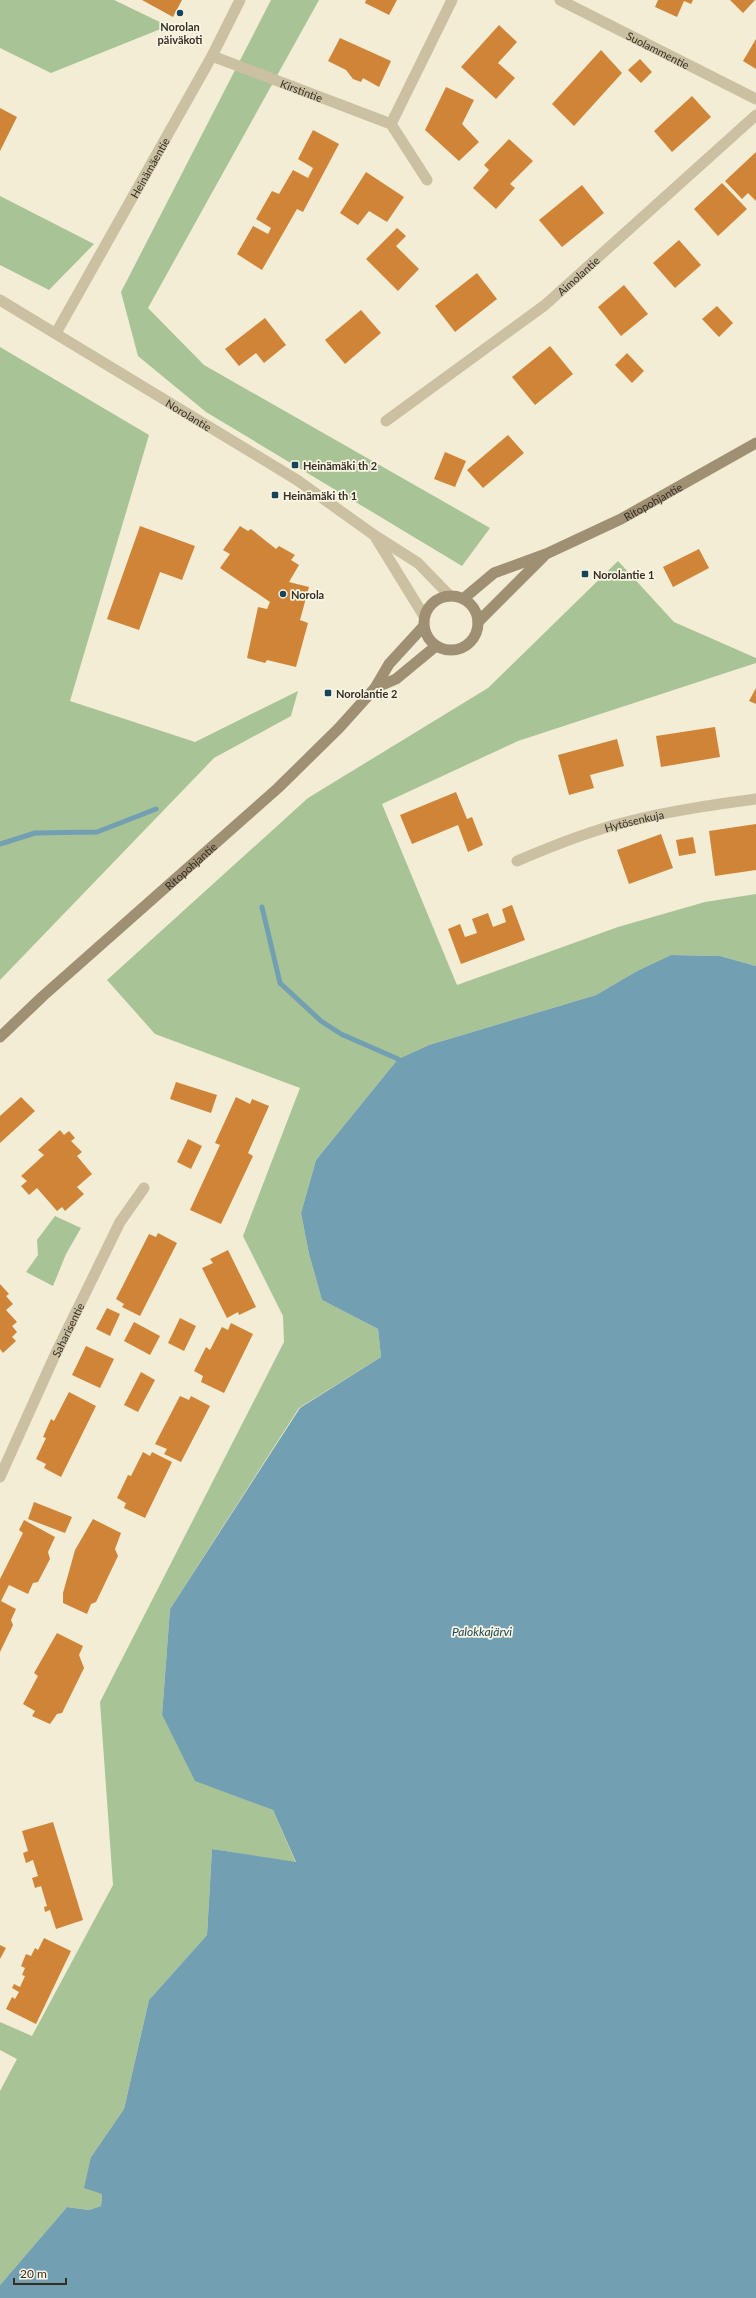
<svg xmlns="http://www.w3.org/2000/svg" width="756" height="2298" font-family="Lato,sans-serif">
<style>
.green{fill:#a8c395}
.water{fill:#739fb2}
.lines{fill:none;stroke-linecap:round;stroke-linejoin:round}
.stream{stroke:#739fb2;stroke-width:5}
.building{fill:#d08437}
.minor{stroke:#cbc0a2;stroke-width:11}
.tertiary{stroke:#cbc0a2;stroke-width:11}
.secondary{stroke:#9f8f73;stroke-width:11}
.poi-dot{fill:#17445a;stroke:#faf6e3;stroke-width:1.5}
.labels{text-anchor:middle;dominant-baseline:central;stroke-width:3.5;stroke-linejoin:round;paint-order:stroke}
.poi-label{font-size:11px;font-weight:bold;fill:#352e25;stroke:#faf6e3;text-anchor:start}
.street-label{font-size:11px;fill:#352e25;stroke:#faf6e3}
.water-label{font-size:12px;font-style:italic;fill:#17445a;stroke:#faf6e3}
</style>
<rect width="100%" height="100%" fill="#f3edd6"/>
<g class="green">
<polygon points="0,0 114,0 168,26 51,73 0,48"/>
<polygon points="271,0 319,0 148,308 204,365 490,528 462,566 206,412 138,356 121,292"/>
<polygon points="0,196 94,244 49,290 0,265"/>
<polygon points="0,347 149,435 70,701 195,742 298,691 291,716 214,758 0,980"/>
<polygon points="618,561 674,622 756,658 756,663 518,741 382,804 457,985 618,927 705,902 756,894 756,966 720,956 671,955 637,971 596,995 429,1045 398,1059 316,1160 301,1213 309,1254 322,1300 378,1329 381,1357 299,1408 170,1609 162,1715 195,1780 273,1810 296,1863 212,1849 207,1935 149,2000 124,2109 91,2157 102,2194 101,2206 89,2210 67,2207 0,2285 0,2091 17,2059 0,2050 0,2022 32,2036 113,1885 100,1702 284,1342 283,1316 243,1236 300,1088 155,1034 107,980 308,798 488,688"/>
<polygon points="55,1216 81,1228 66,1254 53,1286 26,1272 38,1255 37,1240"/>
</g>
<polygon class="water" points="671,955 720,956 756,966 756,2298 0,2298 0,2285 67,2207 89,2210 101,2206 102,2194 84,2188 91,2157 124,2109 149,2000 207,1935 212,1849 296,1862 273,1810 195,1781 162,1715 170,1609 300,1408 381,1357 378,1329 322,1300 309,1254 301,1213 316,1160 398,1059 429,1045 596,995 637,971"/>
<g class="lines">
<g class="stream">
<polyline points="0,844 35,833 97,832 156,809"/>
<polyline points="262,907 280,983 321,1021 341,1034 398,1059"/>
</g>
</g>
<g class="building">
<polygon points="142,0 182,0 173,17"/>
<polygon points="366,0 397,0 389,15 365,3"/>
<polygon points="658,0 693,0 691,4 684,1 677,17 655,7"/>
<polygon points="730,0 755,0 743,13"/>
<polygon points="499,25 517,42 498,63 515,78 496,99 461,67"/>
<polygon points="340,38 391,61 379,87 363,78 361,82 353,79 346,70 328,61"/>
<polygon points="756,39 756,69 743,61"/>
<polygon points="601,50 622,73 574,126 552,104"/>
<polygon points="640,59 652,72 641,83 628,70"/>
<polygon points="446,87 474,100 462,124 479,142 459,161 425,130"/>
<polygon points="692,96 711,117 672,152 654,131"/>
<polygon points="0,108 17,117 0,151"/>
<polygon points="313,130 339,144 303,212 297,209 262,270 237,254 253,226 268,234 271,228 256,219 272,191 279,194 293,170 308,178 313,168 298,159"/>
<polygon points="509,139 533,161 510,184 515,188 496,209 473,188 489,170 484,165"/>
<polygon points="756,152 756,201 748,193 742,199 725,181"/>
<polygon points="366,172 404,197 387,222 369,211 358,225 340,213"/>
<polygon points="722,183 747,209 718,236 694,209"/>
<polygon points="582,185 604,213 562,247 539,220"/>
<polygon points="397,228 406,236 396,246 419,269 398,291 366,259"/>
<polygon points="679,240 701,265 675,288 653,263"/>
<polygon points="477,273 497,299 455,332 435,306"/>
<polygon points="624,285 648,314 621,336 598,307"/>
<polygon points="717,306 733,323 719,337 702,319"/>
<polygon points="361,310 381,333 345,364 325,340"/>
<polygon points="265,318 286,345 264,363 256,353 239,366 225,349"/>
<polygon points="550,346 573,374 535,405 512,377"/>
<polygon points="627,353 644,371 632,383 615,365"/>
<polygon points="508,435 524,453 483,488 467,470"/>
<polygon points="445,452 466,461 455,487 434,479"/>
<polygon points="140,526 195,546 182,580 160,572 139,630 107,619"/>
<polygon points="240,526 248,531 251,529 276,549 279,546 295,555 291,560 299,565 289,582 309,587 300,620 308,623 296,667 267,660 265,663 247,658 258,607 267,609 270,602 220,568 230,554 223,550"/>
<polygon points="699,549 709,568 673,587 663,567"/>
<polygon points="756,688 756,704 749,701"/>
<polygon points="715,727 720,757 661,767 656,736"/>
<polygon points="617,739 624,766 590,775 594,788 569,795 558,755"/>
<polygon points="456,792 467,819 472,817 483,845 468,852 458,825 412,844 400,815"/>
<polygon points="756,824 756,870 715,876 709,831"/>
<polygon points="661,834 673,868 629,884 617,850"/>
<polygon points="693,837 696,853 679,856 676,840"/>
<polygon points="512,905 525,940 461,964 448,929 460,924 465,937 477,933 472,919 488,913 493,927 506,922 502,909"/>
<polygon points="176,1082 217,1095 211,1113 170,1099"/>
<polygon points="21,1097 35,1111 0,1143 0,1116"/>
<polygon points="236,1097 250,1104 252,1099 269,1106 248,1153 253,1156 221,1224 190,1210 220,1145 215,1143"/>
<polygon points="60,1130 64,1135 69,1131 75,1138 71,1141 82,1152 77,1156 92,1174 77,1187 84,1194 65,1211 62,1207 57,1211 37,1188 29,1195 21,1186 27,1181 21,1176 44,1155 38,1150"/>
<polygon points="188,1139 202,1146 191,1169 177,1162"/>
<polygon points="158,1233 177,1243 140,1316 122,1307 124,1304 116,1299 149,1234 156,1237"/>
<polygon points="228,1250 256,1307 239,1315 238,1312 227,1318 202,1268 213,1263 210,1259"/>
<polygon points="0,1284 9,1294 6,1296 13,1304 6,1310 17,1322 12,1326 17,1332 12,1337 16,1341 3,1353 0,1349"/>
<polygon points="107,1308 120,1314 110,1336 96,1329"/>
<polygon points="180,1318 196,1326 184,1351 168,1343"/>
<polygon points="134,1322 160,1336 150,1355 124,1341"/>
<polygon points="231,1323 253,1334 224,1393 201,1382 203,1376 194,1371 206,1347 210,1350 222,1327 228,1330"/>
<polygon points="86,1346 114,1359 100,1388 72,1375"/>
<polygon points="141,1372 155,1380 138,1412 124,1405"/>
<polygon points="69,1392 96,1406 61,1477 44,1468 46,1464 36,1459 46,1438 43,1437 51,1419 54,1421"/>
<polygon points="180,1396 189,1400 191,1396 210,1406 181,1462 164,1454 167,1449 155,1444"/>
<polygon points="143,1452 150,1456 152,1452 172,1462 145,1518 124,1508 126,1503 117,1498 128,1475 131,1476"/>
<polygon points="34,1502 72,1517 65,1533 28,1519"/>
<polygon points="93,1519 121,1533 115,1549 118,1556 96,1602 91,1604 87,1614 63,1603 63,1593 75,1550"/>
<polygon points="24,1520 55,1537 48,1552 50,1559 38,1582 33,1583 28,1594 9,1585 1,1601 16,1609 11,1620 13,1625 0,1652 0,1579 23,1533 19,1530"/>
<polygon points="57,1633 83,1646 79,1655 84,1668 62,1713 57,1714 50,1724 32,1716 35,1711 23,1704 38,1676 34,1673"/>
<polygon points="53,1822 83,1920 56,1929 50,1910 45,1912 44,1907 47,1906 41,1886 35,1888 32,1878 38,1876 33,1860 26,1863 23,1853 28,1851 22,1831"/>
<polygon points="44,1938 71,1951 36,2024 6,2009 12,1997 15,1999 19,1992 12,1988 14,1984 20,1987 25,1976 22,1975 25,1968 21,1966 26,1954 31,1956 35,1948 38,1950"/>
<polygon points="0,1945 6,1948 0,1959"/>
</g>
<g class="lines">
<g class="minor">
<path id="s1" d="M560,0L756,99"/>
<path id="s2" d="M212,56L391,124L427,180"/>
<polyline points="391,124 452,0"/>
<path id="s3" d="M386,421L545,305L756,115"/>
<path id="s4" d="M517,861C552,846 589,831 626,822C669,811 712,805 756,799"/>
<path id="s5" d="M0,1477L55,1355L120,1222L144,1188"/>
</g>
<g class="tertiary">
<path id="s6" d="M0,300L297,480L374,535L418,563L450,596"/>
<path id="s7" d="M56,333L212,56L240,0"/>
<polyline points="376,538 424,616"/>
</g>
<g class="secondary">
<circle cx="451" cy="623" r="27"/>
<path id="s8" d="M463,599L494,573L546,554L621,519L756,443"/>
<polyline points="478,622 544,556"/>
<polyline points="375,688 396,679 436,646"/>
<path id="s9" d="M0,1037L43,996L278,788L339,728L375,688L389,664L422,628"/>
</g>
</g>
<g class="poi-dot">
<circle cx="180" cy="13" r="4"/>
<rect x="291" y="461" width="8" height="8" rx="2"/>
<rect x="271" y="491" width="8" height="8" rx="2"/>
<rect x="581" y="570" width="8" height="8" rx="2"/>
<circle cx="283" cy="594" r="4"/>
<rect x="324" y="689" width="8" height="8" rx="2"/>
</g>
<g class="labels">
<g class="poi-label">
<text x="180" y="26" text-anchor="middle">Norolan<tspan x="180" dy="13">päiväkoti</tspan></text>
<text x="303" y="465">Heinämäki th 2</text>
<text x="283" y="495">Heinämäki th 1</text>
<text x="593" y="574">Norolantie 1</text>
<text x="291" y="594">Norola</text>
<text x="336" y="693">Norolantie 2</text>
</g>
<g class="street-label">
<text stroke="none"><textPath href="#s1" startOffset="110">Suolammentie</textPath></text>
<text stroke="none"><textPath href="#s2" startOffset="96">Kirstintie</textPath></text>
<text stroke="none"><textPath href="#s7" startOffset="190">Heinämäentie</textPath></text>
<text stroke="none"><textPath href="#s3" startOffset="241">Aimolantie</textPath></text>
<text stroke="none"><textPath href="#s6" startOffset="221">Norolantie</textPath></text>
<text stroke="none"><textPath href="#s8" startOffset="215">Ritopohjantie</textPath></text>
<text stroke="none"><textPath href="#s4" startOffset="124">Hytösenkuja</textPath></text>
<text stroke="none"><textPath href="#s9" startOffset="256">Ritopohjantie</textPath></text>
<text stroke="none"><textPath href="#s5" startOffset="162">Saharisentie</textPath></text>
</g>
<g class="water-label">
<text x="482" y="1631">Palokkajärvi</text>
</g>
</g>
<path d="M14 2278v6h52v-6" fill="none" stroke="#352e25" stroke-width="2"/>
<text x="20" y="2278" font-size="12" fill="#352e25" stroke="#faf6e3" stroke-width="3" paint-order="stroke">20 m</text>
</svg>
